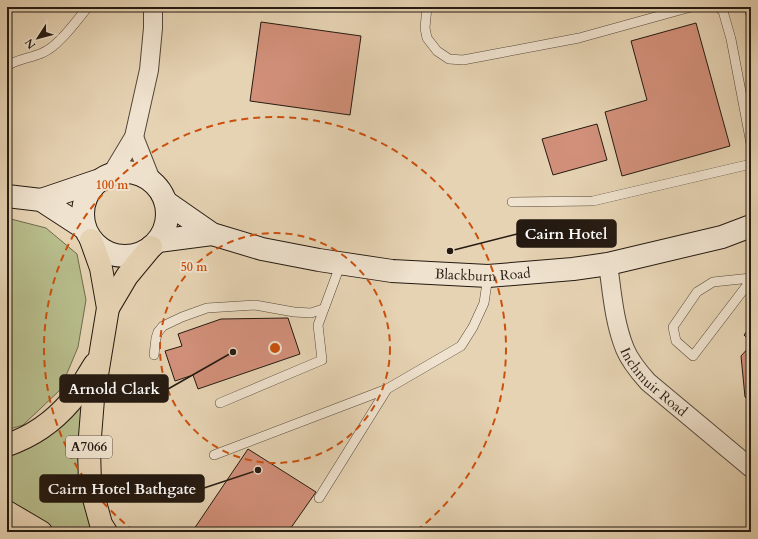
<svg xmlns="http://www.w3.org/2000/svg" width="758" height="539" font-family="Cardo,serif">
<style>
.green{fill:#b7bc8b;stroke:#6e6b4e}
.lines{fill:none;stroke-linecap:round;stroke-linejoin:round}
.stream{stroke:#697870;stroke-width:4.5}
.building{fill:#d2907a;stroke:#251a11}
.lane-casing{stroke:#55483a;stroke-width:10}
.street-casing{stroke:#55483a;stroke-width:20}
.secondary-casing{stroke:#251a11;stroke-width:24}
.primary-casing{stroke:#251a11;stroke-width:24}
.lane{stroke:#efe2ce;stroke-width:9}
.street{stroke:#efe2ce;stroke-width:18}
.secondary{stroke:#efe2ce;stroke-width:22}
.primary{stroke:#e6d3b3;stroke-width:22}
.ring{fill:none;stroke:#cb500d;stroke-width:2;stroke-dasharray:7 5}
.labels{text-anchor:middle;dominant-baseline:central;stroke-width:4;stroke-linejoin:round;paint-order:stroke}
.shield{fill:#efe2ce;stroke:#62564a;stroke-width:1}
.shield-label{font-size:13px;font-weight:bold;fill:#251a11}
.street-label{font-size:14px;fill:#251a11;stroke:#efe2ce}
.centre{fill:#cb500d;stroke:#efe2ce;stroke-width:2}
.ring-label{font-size:12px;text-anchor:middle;font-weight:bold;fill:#cb500d;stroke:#efe2ce;stroke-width:4;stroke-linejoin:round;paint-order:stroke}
.leader{fill:none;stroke:#251a11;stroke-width:1.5}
.callout-dot{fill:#251a11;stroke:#efe2ce;stroke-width:1.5}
.callout{fill:#251a11;stroke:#251a11;stroke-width:1.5}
.callout-label{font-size:15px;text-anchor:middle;font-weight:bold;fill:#fff}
</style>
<rect width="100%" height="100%" fill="#e6d3b3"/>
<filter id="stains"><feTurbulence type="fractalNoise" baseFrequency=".005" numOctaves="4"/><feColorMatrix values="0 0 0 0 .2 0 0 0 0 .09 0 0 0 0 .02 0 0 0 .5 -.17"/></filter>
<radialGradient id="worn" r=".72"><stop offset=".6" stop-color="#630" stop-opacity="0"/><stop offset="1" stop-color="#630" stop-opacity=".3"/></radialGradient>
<g class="green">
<polygon points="7,218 46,228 77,254 86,300 78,347 60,390 23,425 7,430"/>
<polygon points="90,396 97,532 58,532 7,503 7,454"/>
</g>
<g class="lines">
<polyline class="stream" points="746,7 751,28"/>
</g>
<g class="building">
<polygon points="261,22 361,36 350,115 250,101"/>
<polygon points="696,23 730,146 622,176 605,112 647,100 631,41"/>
<polygon points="597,124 607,160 553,175 542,139"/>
<polygon points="288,318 300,354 198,389 193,375 175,381 165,351 182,346 178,334 221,319"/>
<polygon points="751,326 751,342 744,335"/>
<polygon points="751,345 751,403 745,397 741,356"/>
<polygon points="248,449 316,492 288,532 197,532 194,529"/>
</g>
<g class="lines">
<defs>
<g id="lane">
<polyline points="427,7 425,28 427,38 437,51 449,59 463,60 579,38 691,7"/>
<polyline points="718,7 723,11 731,39 751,144"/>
<path d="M7,66C17,59 31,58 42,53C58,47 77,20 88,7"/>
<polyline points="512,202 593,201 751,164"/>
<polyline points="751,278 713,282 697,292 673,327 676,341 693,356 751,280"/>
<polyline points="154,355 156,338 158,332 163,326 182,317 207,308 255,305 294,312 311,313 323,309"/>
<polyline points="220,403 322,360 318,325 341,263"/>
<polyline points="214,455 387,389"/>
<polyline points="319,498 387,389 461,346 473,327 484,303 488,276"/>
</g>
<g id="street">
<polyline points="134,137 151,180"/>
<polyline points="113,172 134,137 149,70 153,28 153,7"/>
<path id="s1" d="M608,264C612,292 614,322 625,349C630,361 639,372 648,382L751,468"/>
</g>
<g id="secondary">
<circle cx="125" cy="214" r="42"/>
<polyline points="7,196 41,200 84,228"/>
<polyline points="41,200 97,181"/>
<path id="s2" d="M166,202L212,234L262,249L319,260L392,271L488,276L573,269L608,264L722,237L751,226"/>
<polyline points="158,241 212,234"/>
</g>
<g id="primary">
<polyline points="91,240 101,268 108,308 93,399 89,449 90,484 101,524 106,532"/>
<polyline points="108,308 127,276 151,247"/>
<path d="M7,445C31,437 54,421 71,401C80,390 87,376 95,364"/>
<polyline points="7,512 41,532"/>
</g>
</defs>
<use href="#lane" class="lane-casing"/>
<use href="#street" class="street-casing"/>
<use href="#secondary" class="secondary-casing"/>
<use href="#primary" class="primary-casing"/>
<use href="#lane" class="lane"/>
<use href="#street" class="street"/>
<use href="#secondary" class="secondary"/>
<use href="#primary" class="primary"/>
</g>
<g class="ring">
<circle cx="275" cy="348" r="115"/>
<path d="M134 531A231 231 0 1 1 416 531"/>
</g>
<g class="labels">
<rect class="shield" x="66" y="436" width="46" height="22" rx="3"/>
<g class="shield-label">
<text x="89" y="447">A7066</text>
</g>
<g class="street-label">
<text stroke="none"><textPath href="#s2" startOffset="331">Blackburn Road</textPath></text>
<text stroke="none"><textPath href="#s1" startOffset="131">Inchmuir Road</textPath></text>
</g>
</g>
<circle cx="275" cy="348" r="6" class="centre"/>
<g class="ring-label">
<text x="112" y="189">100 m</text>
<text x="194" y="271">50 m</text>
</g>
<path class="leader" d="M450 251L517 234M233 352L168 389M258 470L204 488"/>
<g class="callout-dot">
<circle cx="450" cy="251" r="4"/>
<circle cx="233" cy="352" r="4"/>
<circle cx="258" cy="470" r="4"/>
</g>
<g class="callout">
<rect x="517" y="220" width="99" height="27" rx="4"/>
<rect x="60" y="375" width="108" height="27" rx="4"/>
<rect x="40" y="475" width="164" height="27" rx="4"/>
</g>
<g class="callout-label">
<text x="566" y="239">Cairn Hotel</text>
<text x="114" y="394">Arnold Clark</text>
<text x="122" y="494">Cairn Hotel Bathgate</text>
</g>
<rect width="758" height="539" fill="none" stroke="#e6d3b3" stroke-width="24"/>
<rect x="8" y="8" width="742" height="523" fill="none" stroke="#251a11" stroke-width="2"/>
<rect x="12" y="12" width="734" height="515" fill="none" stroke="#251a11"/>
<g transform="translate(38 38) rotate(234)" stroke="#efe2ce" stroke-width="3" paint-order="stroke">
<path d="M0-3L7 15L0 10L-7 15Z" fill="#251a11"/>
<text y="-6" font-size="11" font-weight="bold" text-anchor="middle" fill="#251a11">N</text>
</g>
<rect width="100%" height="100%" filter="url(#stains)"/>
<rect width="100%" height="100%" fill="url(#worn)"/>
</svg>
